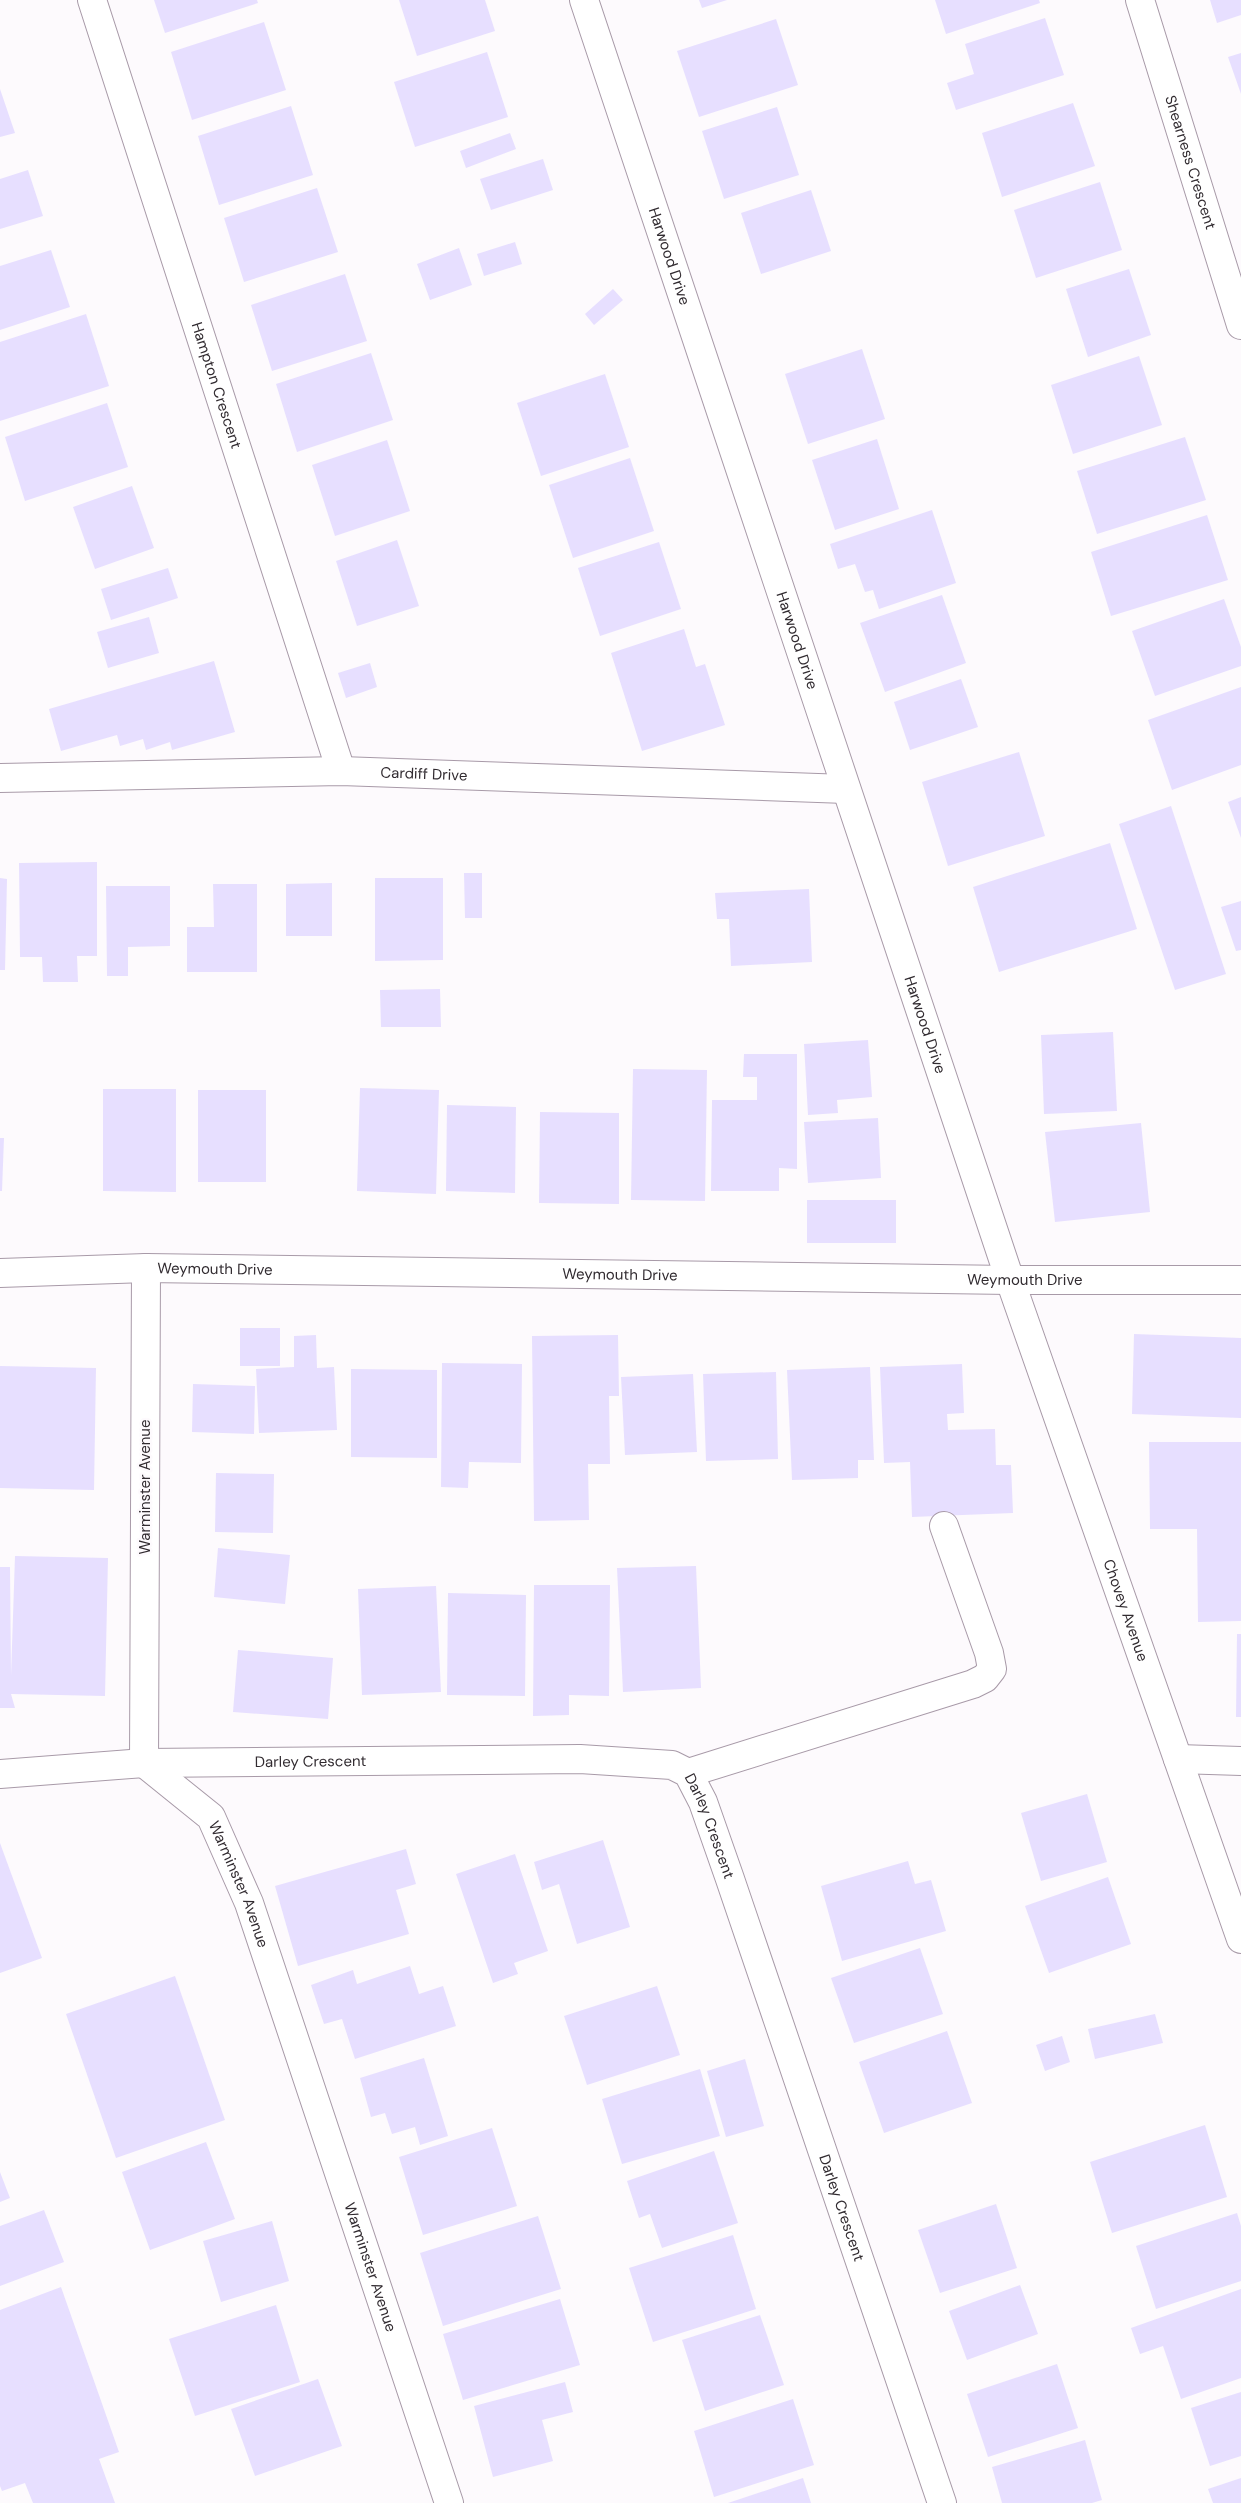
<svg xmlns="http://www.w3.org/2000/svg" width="1241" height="2503" font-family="'DM Sans',sans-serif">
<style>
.building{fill:#e7dfff}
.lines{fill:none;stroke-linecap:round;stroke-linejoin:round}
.minor-casing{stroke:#a89aa8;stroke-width:30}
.tertiary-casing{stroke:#a89aa8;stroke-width:30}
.minor{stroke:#fff;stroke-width:28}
.tertiary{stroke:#fff;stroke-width:28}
.labels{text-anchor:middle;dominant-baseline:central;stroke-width:5;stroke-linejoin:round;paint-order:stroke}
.street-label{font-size:15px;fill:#312b30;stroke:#fdfafd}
</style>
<rect width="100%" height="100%" fill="#fdfafd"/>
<g class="building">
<polygon points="154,0 257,0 258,3 165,33"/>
<polygon points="399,0 485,0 495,31 417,56"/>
<polygon points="699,0 727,0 702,8"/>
<polygon points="935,0 1039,0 1040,3 946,34"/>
<polygon points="1210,0 1241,0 1241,15 1217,23"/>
<polygon points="1045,18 1064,75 956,110 947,83 974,74 965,44"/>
<polygon points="776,19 798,85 699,117 677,51"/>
<polygon points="264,22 286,90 192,120 171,52"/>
<polygon points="487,52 508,117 415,147 394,82"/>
<polygon points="1241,53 1241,94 1228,57"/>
<polygon points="0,89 15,133 0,137"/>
<polygon points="1073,103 1095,166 1002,197 982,133"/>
<polygon points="291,106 313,175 219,205 198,136"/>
<polygon points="777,107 799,175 724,199 702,131"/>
<polygon points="510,133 516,149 466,168 460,151"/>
<polygon points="543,159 553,190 491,210 480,179"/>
<polygon points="28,170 43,216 0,229 0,179"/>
<polygon points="1100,182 1122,250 1036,278 1014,210"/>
<polygon points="317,188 338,252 244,282 224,218"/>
<polygon points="811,190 831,251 761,274 741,213"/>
<polygon points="515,242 522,264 484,276 477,254"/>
<polygon points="459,248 472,285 430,300 417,264"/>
<polygon points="51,250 70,307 0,330 0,266"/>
<polygon points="1129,269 1151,335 1088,357 1066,289"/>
<polygon points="345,274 367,341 272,371 251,305"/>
<polygon points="613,289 623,300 594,325 585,314"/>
<polygon points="86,314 109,386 0,421 0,342"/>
<polygon points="862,349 885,419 808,444 785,374"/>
<polygon points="371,353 393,420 297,452 276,384"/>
<polygon points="1139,356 1162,425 1073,454 1051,385"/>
<polygon points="605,374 629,447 541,476 517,403"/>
<polygon points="107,403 128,467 25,501 5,437"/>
<polygon points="1185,437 1206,500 1097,534 1077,471"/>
<polygon points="877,439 899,509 835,530 812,460"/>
<polygon points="387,440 410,511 335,536 312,465"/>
<polygon points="630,458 654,531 573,558 549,485"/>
<polygon points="132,486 154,548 95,569 73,507"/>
<polygon points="932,510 956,583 879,609 873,590 865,592 855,564 838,569 830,544"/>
<polygon points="1207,515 1228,580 1111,616 1091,552"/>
<polygon points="397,540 419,606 357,626 336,561"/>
<polygon points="659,542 681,609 600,636 578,568"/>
<polygon points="168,568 178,598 111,620 101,589"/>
<polygon points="942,595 966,663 885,692 860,623"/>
<polygon points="1224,599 1241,647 1241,666 1155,696 1132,631"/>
<polygon points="149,617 159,653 108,668 97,632"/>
<polygon points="684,629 696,667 705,664 725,725 642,751 611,653"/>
<polygon points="214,661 235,732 172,750 170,742 146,750 143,739 120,746 117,735 61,751 49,709"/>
<polygon points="370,663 377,687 346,698 338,673"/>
<polygon points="961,679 978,727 910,750 894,702"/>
<polygon points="1241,687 1241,765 1172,790 1148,720"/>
<polygon points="1019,752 1045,836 948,866 922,782"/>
<polygon points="1241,797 1241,838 1228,802"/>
<polygon points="1171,806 1226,974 1175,990 1119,824"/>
<polygon points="1110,843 1137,929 999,972 973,887"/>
<polygon points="97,862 97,956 77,956 78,982 43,982 42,957 20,957 19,863"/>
<polygon points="464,873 482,873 482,918 465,918"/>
<polygon points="0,878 7,879 5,970 0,970"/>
<polygon points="375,878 443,878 443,960 375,961"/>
<polygon points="332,883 332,936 286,936 286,884"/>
<polygon points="213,884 257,884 257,972 187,972 187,927 214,927"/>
<polygon points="106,886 170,886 170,946 128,947 128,976 107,976"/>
<polygon points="809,889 812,962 731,966 729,919 717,919 715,893"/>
<polygon points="1241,901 1241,950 1236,951 1221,907"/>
<polygon points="440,989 441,1027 381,1027 380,990"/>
<polygon points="1113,1032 1117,1111 1044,1114 1041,1035"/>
<polygon points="868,1040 872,1097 837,1100 838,1113 808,1115 804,1044"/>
<polygon points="744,1054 797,1054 797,1169 779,1168 779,1191 711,1191 712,1100 757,1100 757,1077 743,1077"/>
<polygon points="633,1069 707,1070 705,1201 631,1200"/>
<polygon points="360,1088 439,1090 436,1194 357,1191"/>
<polygon points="103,1089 176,1089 176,1192 103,1191"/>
<rect x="198" y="1090" width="68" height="92"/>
<polygon points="447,1105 516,1107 515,1193 446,1191"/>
<polygon points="540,1112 619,1113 619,1204 539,1203"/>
<polygon points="878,1118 881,1178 808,1183 804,1122"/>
<polygon points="1141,1123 1150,1212 1055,1222 1045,1132"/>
<polygon points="0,1138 4,1138 2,1191 0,1191"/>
<rect x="807" y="1200" width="89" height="43"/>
<rect x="240" y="1328" width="40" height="38"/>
<polygon points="1134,1334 1241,1338 1241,1418 1132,1414"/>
<polygon points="316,1335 317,1368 334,1367 337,1430 259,1433 256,1369 294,1367 294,1336"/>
<polygon points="618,1335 619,1396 609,1396 610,1464 588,1464 589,1520 534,1521 532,1336"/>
<polygon points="442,1363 522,1364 521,1463 469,1462 468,1488 441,1487"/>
<polygon points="962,1364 964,1413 947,1414 948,1430 995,1429 996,1465 1011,1465 1013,1513 912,1517 910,1462 884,1463 880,1367"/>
<polygon points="0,1366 96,1368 94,1490 0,1488"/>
<polygon points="870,1367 874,1460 858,1460 858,1478 792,1480 787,1370"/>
<polygon points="351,1369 437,1370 437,1458 351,1457"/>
<polygon points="776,1372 778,1459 706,1461 703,1374"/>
<polygon points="693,1374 697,1452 625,1455 621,1377"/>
<polygon points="193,1384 255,1386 254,1434 192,1432"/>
<polygon points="1149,1442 1241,1442 1241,1621 1198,1622 1197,1529 1150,1529"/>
<polygon points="216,1473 274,1474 273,1533 215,1532"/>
<polygon points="218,1548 290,1555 285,1604 214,1597"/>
<polygon points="15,1556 108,1558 105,1696 11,1694 15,1708 0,1708 0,1567 10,1567 11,1676"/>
<polygon points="696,1566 701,1688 623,1692 617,1568"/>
<polygon points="534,1585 610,1585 609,1696 569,1695 569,1715 533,1716"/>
<polygon points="436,1586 441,1692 362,1695 358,1589"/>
<polygon points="448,1593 526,1595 525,1696 447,1695"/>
<polygon points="1237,1634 1241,1634 1241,1717 1236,1717"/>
<polygon points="238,1650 333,1658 328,1719 233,1712"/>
<polygon points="1087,1794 1107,1862 1041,1881 1021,1813"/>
<polygon points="603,1840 630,1927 577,1944 559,1884 542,1890 534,1862"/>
<polygon points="0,1843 42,1958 0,1973"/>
<polygon points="406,1849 416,1884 396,1890 409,1934 298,1966 275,1886"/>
<polygon points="515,1854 548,1951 514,1963 518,1974 493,1983 456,1874"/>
<polygon points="908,1861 915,1884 931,1880 946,1931 842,1961 821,1886"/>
<polygon points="1108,1877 1131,1944 1049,1973 1025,1906"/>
<polygon points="920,1948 943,2014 854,2043 831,1978"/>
<polygon points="410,1966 419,1994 443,1986 456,2026 355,2059 342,2019 324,2024 311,1985 353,1970 357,1984"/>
<polygon points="175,1976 225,2120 116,2158 66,2014"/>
<polygon points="657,1986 680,2055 587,2085 564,2016"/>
<polygon points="1155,2014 1163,2043 1095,2059 1088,2029"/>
<polygon points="947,2031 972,2103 884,2133 859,2062"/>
<polygon points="1062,2036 1070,2062 1045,2071 1036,2045"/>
<polygon points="424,2058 448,2136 420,2145 415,2127 392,2134 385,2113 371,2117 360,2078"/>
<polygon points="745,2059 764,2126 726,2137 707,2071"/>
<polygon points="700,2069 720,2136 622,2164 602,2099"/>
<polygon points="1205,2125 1227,2197 1112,2233 1090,2162"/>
<polygon points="492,2128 517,2206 423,2235 399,2157"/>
<polygon points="206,2142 235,2219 150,2250 122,2172"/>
<polygon points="714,2151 738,2223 662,2248 650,2214 639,2218 627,2181"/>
<polygon points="0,2172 10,2198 0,2202"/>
<polygon points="996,2204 1017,2268 940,2293 918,2230"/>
<polygon points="44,2210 64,2262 0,2286 0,2226"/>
<polygon points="1237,2213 1241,2226 1241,2281 1156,2309 1136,2246"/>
<polygon points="538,2216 561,2289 443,2326 420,2253"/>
<polygon points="272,2221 289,2281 221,2302 203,2241"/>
<polygon points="733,2235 756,2309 653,2342 629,2268"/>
<polygon points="1020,2285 1038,2334 967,2360 949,2311"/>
<polygon points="61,2287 119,2452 99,2459 115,2503 33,2503 25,2483 2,2491 0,2486 0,2310"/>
<polygon points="1241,2289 1241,2378 1181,2399 1163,2346 1140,2354 1131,2328"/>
<polygon points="560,2299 580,2365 463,2400 443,2334"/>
<polygon points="276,2305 300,2382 195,2416 169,2339"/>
<polygon points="760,2315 784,2385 705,2411 682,2340"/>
<polygon points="1057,2364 1078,2428 988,2457 967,2394"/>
<polygon points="318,2379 342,2446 255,2476 231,2409"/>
<polygon points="565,2382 573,2412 542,2420 553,2461 493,2477 474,2406"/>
<polygon points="1241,2392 1241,2456 1210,2466 1191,2408"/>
<polygon points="793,2399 814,2465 714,2497 694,2431"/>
<polygon points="1085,2440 1102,2500 1092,2503 1002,2503 992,2467"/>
<polygon points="803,2478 811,2503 728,2503"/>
<polygon points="1241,2478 1241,2503 1213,2503 1208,2489"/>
</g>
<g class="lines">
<defs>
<g id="minor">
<path id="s1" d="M92,0L341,771"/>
<path id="s2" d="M584,0L1010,1280L1241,1939"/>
<path id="s3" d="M1140,0L1241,325"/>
<path id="s4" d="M0,778L341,771L846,789"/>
<path id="s5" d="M146,1268L144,1763L211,1817L249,1903L449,2503"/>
<polyline points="1178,1759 1241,1761"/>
<polyline points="688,1773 973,1684 985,1678 992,1669 989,1653 944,1526"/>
<path id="s6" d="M0,1774L144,1763L580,1759L672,1765L688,1773L703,1802L730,1879L942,2503"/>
</g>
<g id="tertiary">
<path id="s7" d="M0,1273L146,1268L1010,1280H1241"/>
</g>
</defs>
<use href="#minor" class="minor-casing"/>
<use href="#tertiary" class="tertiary-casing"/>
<use href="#minor" class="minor"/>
<use href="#tertiary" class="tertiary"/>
</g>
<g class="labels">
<g class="street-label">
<text stroke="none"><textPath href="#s3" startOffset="170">Shearness Crescent</textPath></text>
<text stroke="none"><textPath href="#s2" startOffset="270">Harwood Drive</textPath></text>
<text stroke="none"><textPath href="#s1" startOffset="405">Hampton Crescent</textPath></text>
<text stroke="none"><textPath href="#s2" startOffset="675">Harwood Drive</textPath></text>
<text stroke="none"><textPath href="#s4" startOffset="424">Cardiff Drive</textPath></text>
<text stroke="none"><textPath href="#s2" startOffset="1080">Harwood Drive</textPath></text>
<text stroke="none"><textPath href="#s7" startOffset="215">Weymouth Drive</textPath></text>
<text stroke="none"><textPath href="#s7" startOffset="620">Weymouth Drive</textPath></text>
<text stroke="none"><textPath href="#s7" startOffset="1025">Weymouth Drive</textPath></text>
<text transform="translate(145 1487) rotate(-90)">Warminster Avenue</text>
<text stroke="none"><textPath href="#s2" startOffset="1699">Chovey Avenue</textPath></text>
<text stroke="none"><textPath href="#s6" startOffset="311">Darley Crescent</textPath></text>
<text stroke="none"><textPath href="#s6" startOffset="748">Darley Crescent</textPath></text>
<text stroke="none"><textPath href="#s5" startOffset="654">Warminster Avenue</textPath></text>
<text stroke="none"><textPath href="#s6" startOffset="1152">Darley Crescent</textPath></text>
<text stroke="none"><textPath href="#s5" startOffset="1059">Warminster Avenue</textPath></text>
</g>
</g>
</svg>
